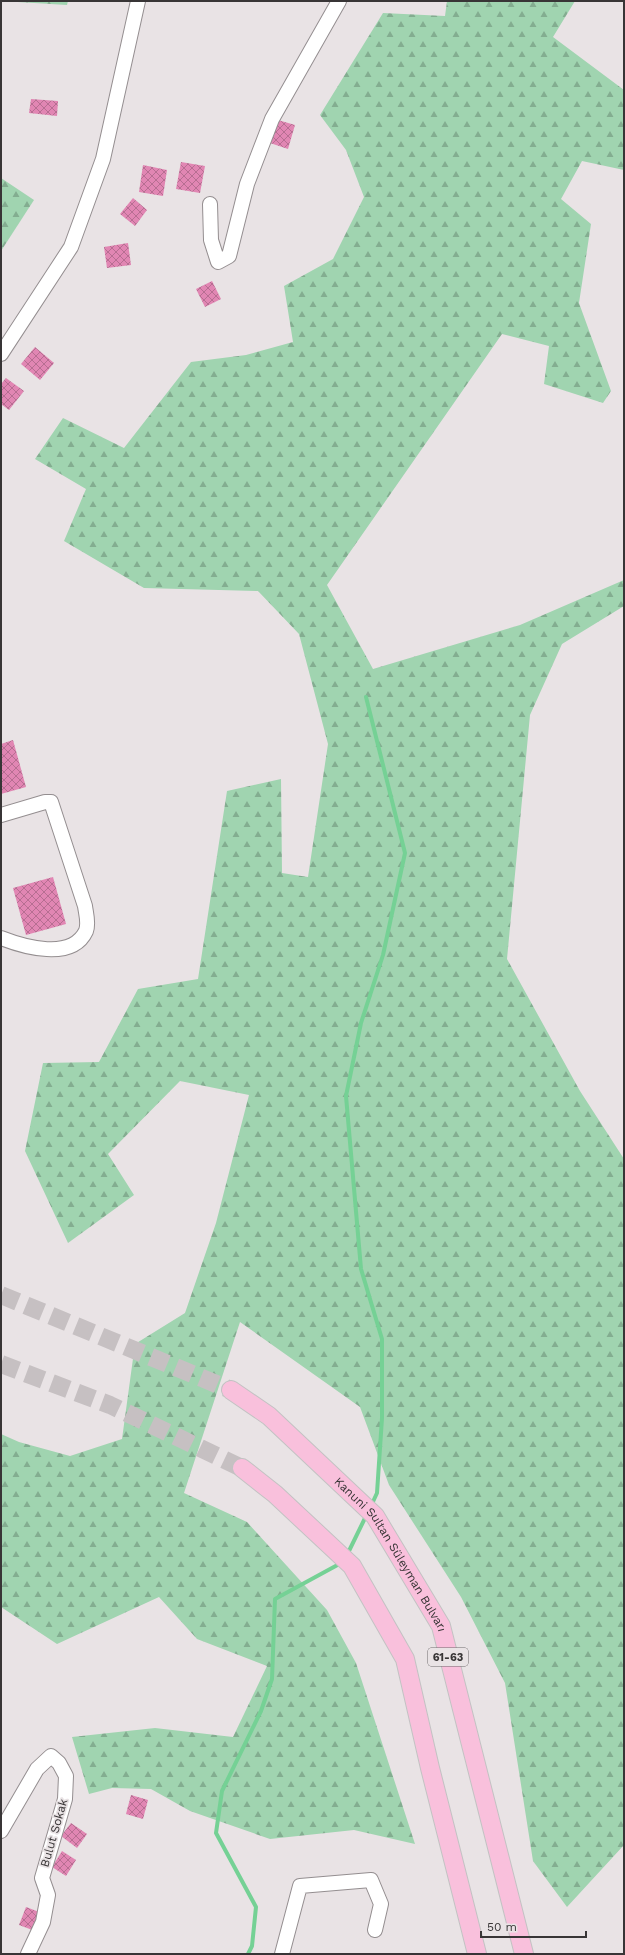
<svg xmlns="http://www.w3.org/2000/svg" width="625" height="1955" font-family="'Work Sans',sans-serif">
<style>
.forest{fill:url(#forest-firs)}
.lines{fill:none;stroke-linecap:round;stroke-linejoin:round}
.stream{stroke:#75d195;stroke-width:4}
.building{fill:url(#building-cross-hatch)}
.major-tunnel{stroke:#c6c0c2;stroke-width:18;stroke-dasharray:18 9;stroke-linecap:butt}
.minor-casing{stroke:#948e90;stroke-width:16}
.major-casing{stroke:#c3c2c3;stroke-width:20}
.minor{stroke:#fff;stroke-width:14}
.major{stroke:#f9c0dc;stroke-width:18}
.labels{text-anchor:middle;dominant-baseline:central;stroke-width:3.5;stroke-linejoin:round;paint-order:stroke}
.shield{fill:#e9e3e5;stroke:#6d696a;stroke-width:1}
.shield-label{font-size:11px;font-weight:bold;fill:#383536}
.street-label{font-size:12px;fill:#383536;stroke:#e9e3e5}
</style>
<defs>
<pattern id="forest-firs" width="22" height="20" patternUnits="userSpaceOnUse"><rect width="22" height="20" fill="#a0d4b0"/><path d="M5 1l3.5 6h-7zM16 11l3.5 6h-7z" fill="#83ad90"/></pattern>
<pattern id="building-cross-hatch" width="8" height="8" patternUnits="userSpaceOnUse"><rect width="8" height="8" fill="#e186b3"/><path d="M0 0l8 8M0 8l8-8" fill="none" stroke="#b76e92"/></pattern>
</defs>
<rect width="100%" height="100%" fill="#e9e3e5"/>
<g class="forest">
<polygon points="1,1 68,1 67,5"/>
<polygon points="447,1 575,1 553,37 624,90 624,170 582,161 561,199 591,224 579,303 611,391 603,403 544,384 549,346 502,334 327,585 373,669 520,625 624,580 624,606 562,644 530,715 507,959 580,1091 624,1159 624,1845 567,1907 533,1861 505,1683 461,1597 389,1485 360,1407 240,1322 184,1493 247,1522 327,1610 356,1663 415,1844 354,1830 270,1839 190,1811 151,1789 112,1788 89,1794 72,1737 155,1728 233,1737 267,1666 197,1639 159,1597 57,1644 1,1607 1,1434 19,1442 70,1456 122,1439 135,1344 185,1313 216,1223 249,1095 180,1081 108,1154 134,1195 68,1243 25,1151 43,1063 99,1062 138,989 198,979 227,791 281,779 282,873 308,877 328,744 299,634 258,591 144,588 64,541 86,489 35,459 63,418 124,448 191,362 246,355 293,342 284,286 333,259 364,197 346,150 320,115 383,13 445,16"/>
<polygon points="1,178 34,200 1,251"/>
</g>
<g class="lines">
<g class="stream">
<polyline points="366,697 405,853 383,955 361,1023 346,1096 361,1269 382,1339 382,1418 377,1493 371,1506"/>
<polyline points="347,1555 367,1514"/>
<polyline points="248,1954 252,1946 256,1907 216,1833 222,1791 261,1711 272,1679 275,1599 343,1562"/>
</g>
</g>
<g class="building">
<polygon points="31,99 58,101 57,116 29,113"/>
<polygon points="278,120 295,125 288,149 270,143"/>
<polygon points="181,162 205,166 200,193 176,189"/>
<polygon points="143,165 167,170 163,196 139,192"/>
<polygon points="133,198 147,210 135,226 120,214"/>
<polygon points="128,243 131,265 107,268 104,247"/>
<polygon points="212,281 221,299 205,307 196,289"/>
<polygon points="35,347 54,363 40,380 21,364"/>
<polygon points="6,378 24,391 9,410 1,404 1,384"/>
<polygon points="13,740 26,787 1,794 1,744"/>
<polygon points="53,877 66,924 26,935 13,888"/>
<polygon points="131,1795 148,1800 143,1819 126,1814"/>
<polygon points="71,1823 87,1834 77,1848 61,1836"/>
<polygon points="62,1851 76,1860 66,1876 52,1867"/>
<polygon points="26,1907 42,1913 35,1931 19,1925"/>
</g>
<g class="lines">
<g class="major-tunnel">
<polyline points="1,1295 231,1390"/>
<polyline points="1,1364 110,1405 242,1468"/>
</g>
<defs>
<g id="minor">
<polyline points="210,204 211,240 218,262 229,256 247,184 272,119 339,1"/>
<polyline points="1,354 71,247 103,159 138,1"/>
<path d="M1,815L45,802H51L85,906C86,914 89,923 86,931C72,961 24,947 1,938"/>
<polyline points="1,1831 37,1769 51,1756 59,1763 66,1776 65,1799 42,1878 48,1895 43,1922 28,1954"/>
<polyline points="282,1954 300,1886 371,1880 381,1904 375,1930"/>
</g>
<g id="major">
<path id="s1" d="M231,1390L269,1416L375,1516L441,1626L524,1954"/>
<polyline points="242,1468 275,1494 352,1566 405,1659 430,1768 477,1954"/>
</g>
</defs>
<use href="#minor" class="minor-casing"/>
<use href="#major" class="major-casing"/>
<use href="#minor" class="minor"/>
<use href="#major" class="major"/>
</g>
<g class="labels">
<rect class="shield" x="428" y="1648" width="40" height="18" rx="3"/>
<g class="shield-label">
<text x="448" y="1657">61-63</text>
</g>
<g class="street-label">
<text stroke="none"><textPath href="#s1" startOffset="232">Kanuni Sultan Süleyman Bulvarı</textPath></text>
<text transform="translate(54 1833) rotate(-74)">Bulut Sokak</text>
</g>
</g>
<rect width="625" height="1955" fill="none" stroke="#383536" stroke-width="4"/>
<path d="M481 1931v6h105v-6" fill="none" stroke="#383536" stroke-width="2"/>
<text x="487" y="1931" font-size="12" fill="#383536" stroke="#e9e3e5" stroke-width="3" paint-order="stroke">50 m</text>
</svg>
